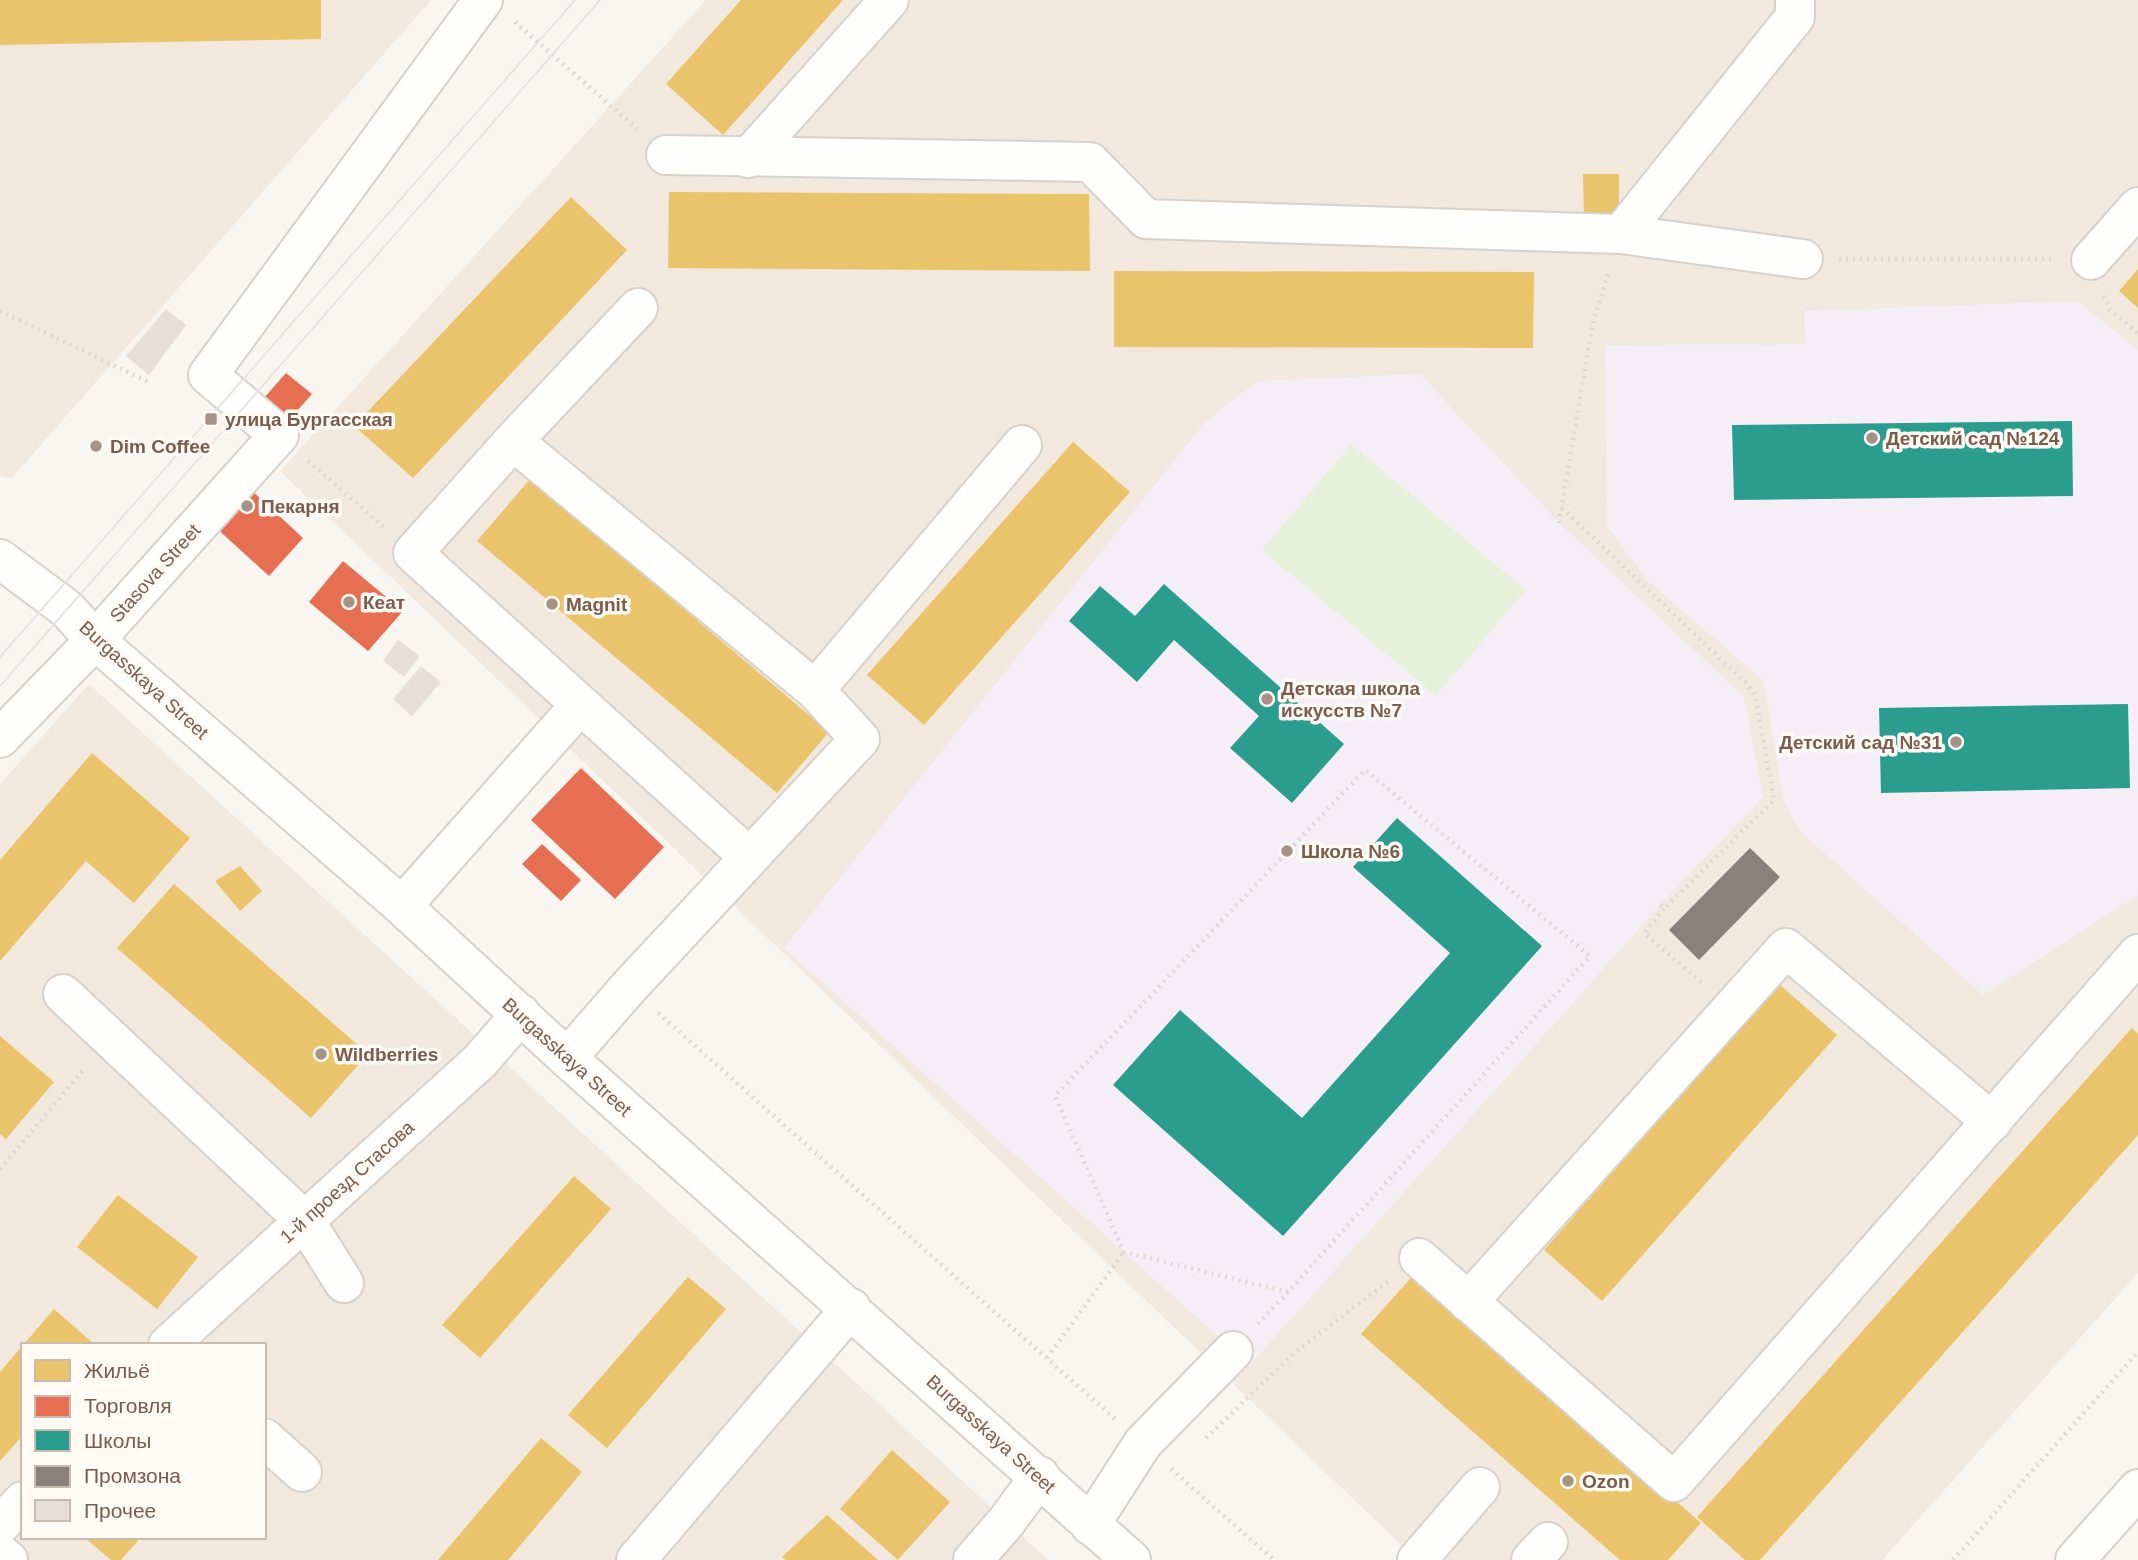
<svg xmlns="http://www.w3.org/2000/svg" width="2138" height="1560" font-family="Arial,sans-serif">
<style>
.residential{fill:#f2e8de;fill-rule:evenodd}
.education{fill:#f6eef6}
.green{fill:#e7f0db}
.homes{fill:#e9c46a}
.shops{fill:#e76f51}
.schools{fill:#2a9d8f}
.industry{fill:#8a817c}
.building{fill:#e6ded7}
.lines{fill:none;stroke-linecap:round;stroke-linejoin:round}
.minor-casing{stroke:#d7d1cb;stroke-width:42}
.path{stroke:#dcd5d0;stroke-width:4.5;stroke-dasharray:2 5;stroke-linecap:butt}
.minor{stroke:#fefefd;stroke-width:38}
.tram{stroke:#e6e3e7;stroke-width:2}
.poi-dot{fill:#a69286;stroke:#fffaf3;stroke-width:2.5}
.labels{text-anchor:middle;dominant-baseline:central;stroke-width:7;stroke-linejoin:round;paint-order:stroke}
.poi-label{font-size:19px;font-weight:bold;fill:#7a5c4d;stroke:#fffaf3;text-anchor:start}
.street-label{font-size:19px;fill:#7a5c4d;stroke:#fffaf3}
</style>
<rect width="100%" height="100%" fill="#f9f5f0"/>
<g class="residential">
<polygon points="0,0 431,0 11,479 0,476"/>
<polygon points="706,0 2138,0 2138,1273 1882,1560 1417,1560 280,471"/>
<path d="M89,684L827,1356L1048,1560H0V784ZM23,1345H264V1537H23Z"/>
</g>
<g class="education">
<polygon points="2077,301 2138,350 2138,895 1983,995 1801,832 1784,802 1764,681 1648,581 1607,526 1605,345 1806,344 1804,311"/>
<polygon points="1420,374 1559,523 1744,697 1763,797 1660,905 1250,1365 784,948 1205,422 1258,381"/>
</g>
<polygon class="green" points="1351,444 1526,590 1436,696 1262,550"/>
<g class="homes">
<polygon points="0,0 321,0 321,39 0,45"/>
<polygon points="741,0 843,0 723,135 666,84"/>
<polygon points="1583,174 1619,174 1619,214 1584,215"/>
<polygon points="669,192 1089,194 1090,271 668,268"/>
<polygon points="571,197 627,250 413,478 354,426"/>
<polygon points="2138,269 2138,308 2119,291"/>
<polygon points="1114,271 1534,272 1533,348 1114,347"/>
<polygon points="1073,442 1130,492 924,725 867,675"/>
<polygon points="530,479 829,732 777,793 477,541"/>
<polygon points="92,753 190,838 134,903 86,861 0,961 0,860"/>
<polygon points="240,866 262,891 240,911 215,881"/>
<polygon points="174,884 368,1054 311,1118 117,948"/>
<polygon points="1779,984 1837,1035 1602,1301 1544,1250"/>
<polygon points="2132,1028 2138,1034 2138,1135 1760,1560 1745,1560 1697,1517"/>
<polygon points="0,1036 54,1082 6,1139 0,1134"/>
<polygon points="574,1176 611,1209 480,1358 442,1325"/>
<polygon points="118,1195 198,1257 157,1309 77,1247"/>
<polygon points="1416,1272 1701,1523 1668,1560 1620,1560 1361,1334"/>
<polygon points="688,1277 726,1309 607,1448 568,1415"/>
<polygon points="54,1309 95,1345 23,1345"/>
<polygon points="23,1345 23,1435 0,1461 0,1372"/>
<polygon points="541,1438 582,1472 508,1560 438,1560"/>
<polygon points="892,1450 950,1502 898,1560 840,1509"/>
<polygon points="827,1515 878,1560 786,1560 782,1557"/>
<polygon points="84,1537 141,1537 121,1560 111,1560"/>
</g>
<g class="shops">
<polygon points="286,373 312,394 281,429 256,407"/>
<polygon points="248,487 303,538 269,576 213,525"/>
<polygon points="343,561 403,611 368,651 309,602"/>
<polygon points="581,768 664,847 615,899 531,820"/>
<polygon points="542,844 581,880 561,901 522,864"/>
</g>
<g class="schools">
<polygon points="2072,421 2073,496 1734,500 1732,425"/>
<polygon points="1164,584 1344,744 1292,803 1230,748 1259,716 1174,640 1137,682 1069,621 1100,586 1135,616"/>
<polygon points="2128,704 2130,788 1881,793 1879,708"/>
<polygon points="1397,818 1542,946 1283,1236 1113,1085 1180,1010 1302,1118 1450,953 1353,867"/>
</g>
<polygon class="industry" points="1750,848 1780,877 1699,960 1669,930"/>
<g class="building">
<polygon points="166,309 186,325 149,375 126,356"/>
<polygon points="398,640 420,656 404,677 383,661"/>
<polygon points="421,666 441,682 412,716 393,699"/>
</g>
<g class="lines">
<defs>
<g id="minor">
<polyline points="666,155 1090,162 1146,219 1621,234 1803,259"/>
<polyline points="748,158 889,0"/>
<polyline points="1621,234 1795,17 1795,0"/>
<polyline points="2091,260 2138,207"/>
<polyline points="513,441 638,308"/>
<polyline points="0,559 67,609 95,640 402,906 567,1058 1131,1560"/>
<polyline points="815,690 1022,445"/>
<polyline points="0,738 95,640 279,435 208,375 483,0"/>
<polyline points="402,906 580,705"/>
<polyline points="63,994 305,1221 344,1283"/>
<polyline points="567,1058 629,987 860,739 815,690 513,441 413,553 749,857"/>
<polyline points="1419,1258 1674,1482 2138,954"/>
<polyline points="1468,1302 1786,948 1992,1122"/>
<polyline points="168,1345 480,1061 521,1014"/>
<polyline points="264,1438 302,1472"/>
<polyline points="0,1525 23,1501"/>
<polyline points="1090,1525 1143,1443 1233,1351"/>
<polyline points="0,1554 8,1560"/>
<polyline points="636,1560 851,1308"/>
<polyline points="973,1560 1006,1522 1040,1476"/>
<polyline points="1417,1560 1480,1487"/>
<polyline points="1531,1560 1548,1542"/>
<polyline points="2075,1560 2138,1489"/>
</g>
</defs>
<use href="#minor" class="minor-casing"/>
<g class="path">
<polyline points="515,22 637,129"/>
<polyline points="1839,259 2054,259"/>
<polyline points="2104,296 2110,310 2138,333"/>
<polyline points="0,311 149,382"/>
<polyline points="308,461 384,527"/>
<polyline points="1562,508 1747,684 1755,695 1774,800 1665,908"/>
<polyline points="1559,523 1593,322 1609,271"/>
<polyline points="1660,905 1665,908 1644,933 1702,983"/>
<polyline points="658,1013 1115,1419"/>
<polyline points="0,1169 85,1068"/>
<polyline points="1258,1324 1288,1292 1590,956 1365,770 1055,1096 1124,1252 1288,1292"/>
<polyline points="1047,1358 1124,1252"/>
<polyline points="1206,1438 1294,1353 1390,1280"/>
<polyline points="1171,1469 1274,1560"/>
<polyline points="1953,1560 2138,1352"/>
</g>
<use href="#minor" class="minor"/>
<g class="tram">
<polyline points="0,657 575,0"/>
<polyline points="0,686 600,0"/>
</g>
</g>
<g class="poi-dot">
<rect x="204" y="412" width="14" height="14" rx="3.5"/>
<circle cx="1872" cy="438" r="7"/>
<circle cx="96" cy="446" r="7"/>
<circle cx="247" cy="506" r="7"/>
<circle cx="349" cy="602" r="7"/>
<circle cx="552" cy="604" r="7"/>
<circle cx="1267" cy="699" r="7"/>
<circle cx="1956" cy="742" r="7"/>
<circle cx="1287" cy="851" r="7"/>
<circle cx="321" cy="1054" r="7"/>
<circle cx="1568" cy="1481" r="7"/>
</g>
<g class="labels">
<g class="poi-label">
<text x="225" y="419">улица Бургасская</text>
<text x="1886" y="438">Детский сад №124</text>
<text x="110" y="446">Dim Coffee</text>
<text x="261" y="506">Пекарня</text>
<text x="363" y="602">Кеат</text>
<text x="566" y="604">Magnit</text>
<text x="1281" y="688">Детская школа<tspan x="1281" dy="22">искусств №7</tspan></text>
<text x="1942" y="742" text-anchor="end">Детский сад №31</text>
<text x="1301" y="851">Школа №6</text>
<text x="335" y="1054">Wildberries</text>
<text x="1582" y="1481">Ozon</text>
</g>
<g class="street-label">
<text transform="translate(155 573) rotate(-48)">Stasova Street</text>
<text transform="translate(144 680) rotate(42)">Burgasskaya Street</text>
<text transform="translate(567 1057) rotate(42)">Burgasskaya Street</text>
<text transform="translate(347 1182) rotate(-42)">1-й проезд Стасова</text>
<text transform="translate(991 1434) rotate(42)">Burgasskaya Street</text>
</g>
</g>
<rect x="21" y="1343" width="245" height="196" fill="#fffaf3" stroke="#cabbb1" stroke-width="2"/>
<rect x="35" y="1360" width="35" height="21" fill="#e9c46a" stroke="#cabbb1" stroke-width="2"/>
<text x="84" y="1378" font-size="21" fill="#7a5c4d">Жильё</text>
<rect x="35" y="1396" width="35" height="21" fill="#e76f51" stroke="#cabbb1" stroke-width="2"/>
<text x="84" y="1413" font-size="21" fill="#7a5c4d">Торговля</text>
<rect x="35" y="1430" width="35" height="21" fill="#2a9d8f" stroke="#cabbb1" stroke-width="2"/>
<text x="84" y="1448" font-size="21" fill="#7a5c4d">Школы</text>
<rect x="35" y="1466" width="35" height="21" fill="#8a817c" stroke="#cabbb1" stroke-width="2"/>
<text x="84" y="1483" font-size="21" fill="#7a5c4d">Промзона</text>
<rect x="35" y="1500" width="35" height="21" fill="#e6ded7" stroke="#cabbb1" stroke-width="2"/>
<text x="84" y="1518" font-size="21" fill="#7a5c4d">Прочее</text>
</svg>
